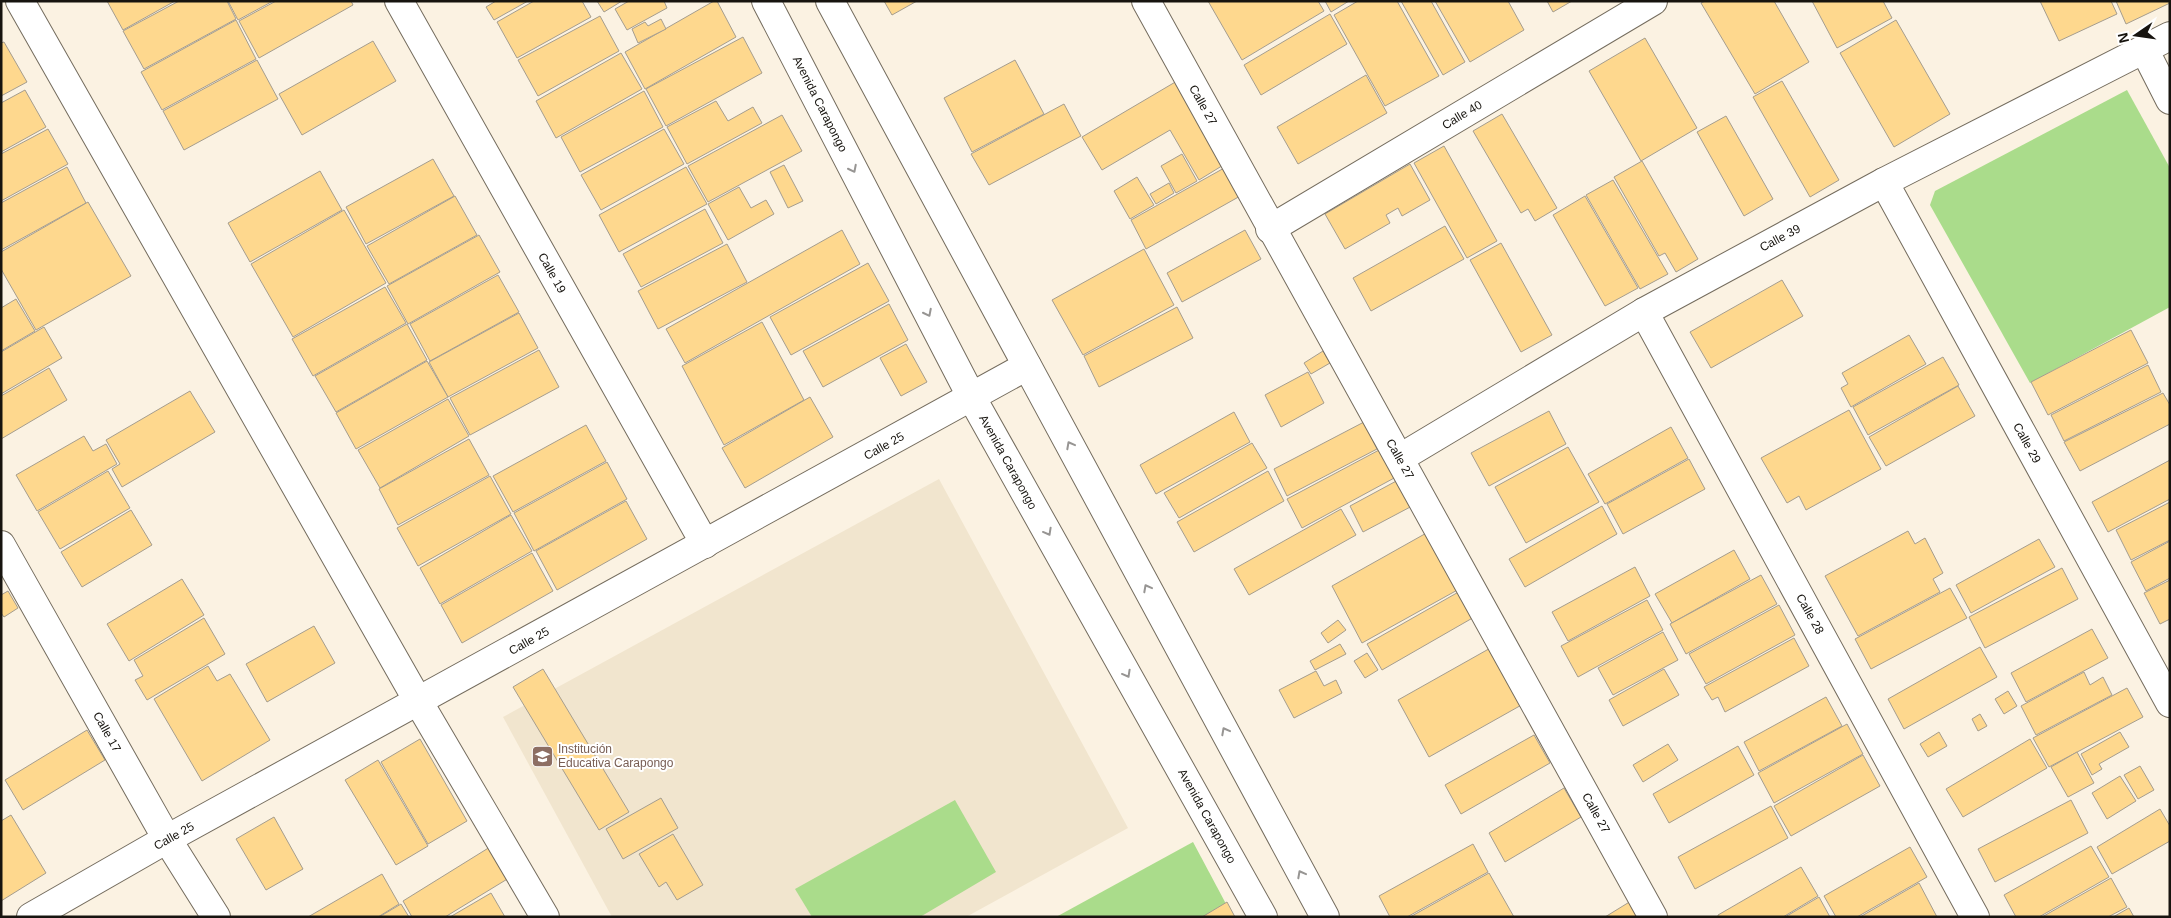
<svg xmlns="http://www.w3.org/2000/svg" width="2171" height="918" font-family="Helvetica,sans-serif">
<style>
.built{fill:#f1e5ce}
.green{fill:#aadc8b}
.building{fill:#fed88e;stroke:#a59d8e}
.lines{fill:none;stroke-linecap:round;stroke-linejoin:round}
.minor-casing{stroke:#746c5e;stroke-width:30}
.tertiary-casing{stroke:#746c5e;stroke-width:30}
.minor{stroke:#fff;stroke-width:28}
.tertiary{stroke:#fff;stroke-width:28}
.oneway{stroke:#979593}
.labels{text-anchor:middle;dominant-baseline:central;stroke-width:4;stroke-linejoin:round;paint-order:stroke}
.street-label{font-size:12px;fill:#17140f;stroke:#fff}
.education-label{font-size:12px;fill:#785e54;stroke:#fff;text-anchor:start}
</style>
<rect width="100%" height="100%" fill="#fbf2e2"/>
<polygon class="built" points="939,479 1128,828 966,917 612,917 503,717"/>
<g class="green">
<polygon points="2127,90 2170,168 2170,307 2030,383 1930,205 1935,191"/>
<polygon points="955,800 996,872 920,917 812,917 795,889"/>
<polygon points="1193,842 1233,917 1056,917"/>
</g>
<g class="building">
<polygon points="107,1 175,1 123,30"/>
<polygon points="179,1 227,1 236,19 144,69 123,31"/>
<polygon points="228,1 273,1 238,20"/>
<polygon points="276,1 351,1 353,5 259,58 239,21"/>
<polygon points="496,1 528,1 494,20 486,7"/>
<polygon points="534,1 582,1 591,17 517,58 497,22"/>
<polygon points="597,1 622,1 604,12"/>
<polygon points="629,1 664,1 667,8 627,30 615,9"/>
<polygon points="714,1 717,1 736,37 645,89 625,52"/>
<polygon points="884,1 917,1 892,15"/>
<polygon points="1208,1 1318,1 1324,11 1242,60"/>
<polygon points="1325,1 1349,1 1331,12"/>
<polygon points="1358,1 1397,1 1439,76 1385,106 1334,15"/>
<polygon points="1401,1 1431,1 1465,62 1443,75"/>
<polygon points="1435,1 1508,1 1524,30 1470,62"/>
<polygon points="1547,1 1572,1 1553,12"/>
<polygon points="1705,1 1774,1 1809,62 1755,94 1701,3"/>
<polygon points="1812,1 1883,1 1892,18 1837,48"/>
<polygon points="2040,1 2111,1 2117,14 2059,41"/>
<polygon points="2116,1 2170,1 2170,3 2126,24"/>
<polygon points="1330,14 1347,44 1261,95 1244,65"/>
<polygon points="600,16 619,51 538,96 518,60"/>
<polygon points="661,19 666,29 638,43 632,29 645,22 648,26"/>
<polygon points="236,20 256,59 162,110 141,72"/>
<polygon points="1896,20 1950,114 1894,147 1840,53"/>
<polygon points="743,37 762,73 666,126 646,89"/>
<polygon points="1645,38 1697,128 1641,161 1589,71"/>
<polygon points="373,41 396,81 302,135 279,94"/>
<polygon points="4,42 27,82 1,96 1,43"/>
<polygon points="621,53 642,89 556,138 536,101"/>
<polygon points="257,60 278,99 184,150 163,111"/>
<polygon points="1015,60 1044,114 972,152 944,98"/>
<polygon points="1366,75 1387,113 1298,164 1277,127"/>
<polygon points="1177,81 1225,164 1199,180 1170,130 1102,170 1082,137"/>
<polygon points="1782,81 1839,180 1810,197 1753,97"/>
<polygon points="25,90 46,127 1,152 1,103"/>
<polygon points="644,91 663,127 580,172 561,137"/>
<polygon points="716,101 728,121 753,107 762,123 687,164 667,127"/>
<polygon points="1064,104 1081,136 989,185 971,154"/>
<polygon points="1502,114 1557,208 1535,221 1528,209 1521,213 1473,131"/>
<polygon points="782,115 802,151 708,202 688,166"/>
<polygon points="1726,116 1773,199 1744,216 1697,132"/>
<polygon points="48,129 68,164 1,201 1,154"/>
<polygon points="664,129 684,164 601,210 581,175"/>
<polygon points="1444,146 1497,241 1467,258 1414,163"/>
<polygon points="1182,154 1197,181 1176,193 1161,166"/>
<polygon points="433,159 454,196 366,244 346,207"/>
<polygon points="1642,161 1698,259 1676,272 1665,253 1659,256 1614,177"/>
<polygon points="1410,164 1430,200 1402,216 1398,208 1386,215 1390,223 1345,249 1325,214"/>
<polygon points="784,165 803,201 788,208 770,172"/>
<polygon points="67,167 86,203 1,250 1,203"/>
<polygon points="686,167 707,204 619,252 599,215"/>
<polygon points="1226,167 1242,195 1146,249 1131,220"/>
<polygon points="320,171 342,210 250,262 228,223"/>
<polygon points="1137,177 1154,205 1130,219 1114,191"/>
<polygon points="1613,180 1668,274 1640,289 1586,195"/>
<polygon points="1169,183 1174,193 1156,204 1150,194"/>
<polygon points="739,187 751,208 766,200 774,214 728,240 708,204"/>
<polygon points="455,196 477,235 389,284 367,246"/>
<polygon points="1585,196 1638,288 1605,306 1553,215"/>
<polygon points="88,202 131,276 36,330 1,269 1,252"/>
<polygon points="705,209 723,243 641,287 623,254"/>
<polygon points="344,210 386,283 293,337 251,264"/>
<polygon points="1445,226 1464,259 1371,311 1353,278"/>
<polygon points="842,230 860,264 685,363 666,329"/>
<polygon points="1245,230 1261,259 1182,302 1167,273"/>
<polygon points="479,235 500,272 408,324 387,286"/>
<polygon points="1501,243 1552,335 1521,352 1470,260"/>
<polygon points="727,244 747,282 658,329 638,291"/>
<polygon points="1144,249 1174,305 1083,355 1052,300"/>
<polygon points="868,263 889,301 791,355 770,317"/>
<polygon points="498,275 519,312 430,361 410,324"/>
<polygon points="1782,280 1803,316 1711,368 1690,332"/>
<polygon points="385,287 406,323 313,376 292,339"/>
<polygon points="16,299 35,331 1,351 1,308"/>
<polygon points="889,304 908,340 823,387 803,351"/>
<polygon points="1177,307 1193,338 1099,387 1084,356"/>
<polygon points="519,313 538,348 448,397 429,362"/>
<polygon points="762,322 804,400 724,445 682,366"/>
<polygon points="407,324 427,360 336,412 315,376"/>
<polygon points="44,327 62,358 1,394 1,352"/>
<polygon points="2131,330 2148,363 2048,415 2031,382"/>
<polygon points="1909,335 1926,364 1851,407 1841,388 1848,384 1842,373"/>
<polygon points="906,344 927,382 901,396 880,358"/>
<polygon points="539,350 559,387 470,435 450,398"/>
<polygon points="1323,351 1330,363 1311,374 1304,363"/>
<polygon points="1943,357 1959,385 1868,435 1853,407"/>
<polygon points="427,361 448,397 356,449 336,413"/>
<polygon points="2148,365 2161,392 2064,441 2051,415"/>
<polygon points="49,368 67,400 1,439 1,396"/>
<polygon points="1308,372 1324,403 1281,427 1265,395"/>
<polygon points="1958,386 1975,416 1886,466 1869,437"/>
<polygon points="190,391 215,432 122,487 112,469 120,464 106,440"/>
<polygon points="2163,393 2170,405 2170,424 2080,471 2064,442"/>
<polygon points="810,397 833,437 745,488 722,448"/>
<polygon points="448,399 469,436 380,488 358,450"/>
<polygon points="1849,410 1881,469 1806,510 1799,496 1787,503 1761,458"/>
<polygon points="1549,411 1566,444 1489,486 1471,453"/>
<polygon points="1234,412 1250,442 1156,494 1140,465"/>
<polygon points="1364,422 1377,449 1287,496 1274,469"/>
<polygon points="586,425 606,461 513,512 493,476"/>
<polygon points="1671,427 1688,458 1605,504 1588,474"/>
<polygon points="84,436 93,451 106,444 117,464 37,511 16,475"/>
<polygon points="469,439 489,475 398,525 379,489"/>
<polygon points="1252,443 1267,468 1179,518 1164,493"/>
<polygon points="1568,447 1599,502 1526,543 1495,487"/>
<polygon points="1381,449 1396,477 1302,528 1287,499"/>
<polygon points="1689,459 1705,489 1623,534 1607,504"/>
<polygon points="2170,460 2170,499 2108,532 2092,502"/>
<polygon points="607,462 627,499 534,551 514,513"/>
<polygon points="108,471 130,508 60,549 38,512"/>
<polygon points="1268,471 1284,501 1194,552 1177,522"/>
<polygon points="490,476 511,514 418,566 397,528"/>
<polygon points="1400,479 1414,505 1363,532 1350,506"/>
<polygon points="626,501 647,539 557,590 536,551"/>
<polygon points="2170,502 2170,540 2131,560 2116,530"/>
<polygon points="1602,506 1617,534 1525,587 1509,559"/>
<polygon points="1341,509 1356,535 1249,595 1234,569"/>
<polygon points="131,510 152,545 82,587 61,552"/>
<polygon points="511,515 532,551 440,604 420,568"/>
<polygon points="1430,531 1461,588 1362,643 1332,586"/>
<polygon points="1908,531 1915,544 1925,538 1943,573 1933,579 1940,592 1858,636 1825,576"/>
<polygon points="2039,539 2055,567 1971,613 1956,585"/>
<polygon points="2170,541 2170,578 2146,591 2131,562"/>
<polygon points="1734,550 1750,579 1672,623 1655,594"/>
<polygon points="532,553 553,591 462,643 441,605"/>
<polygon points="1635,567 1650,596 1568,641 1552,612"/>
<polygon points="2062,568 2078,599 1985,648 1969,617"/>
<polygon points="1761,575 1777,604 1686,654 1670,624"/>
<polygon points="182,579 204,615 129,661 107,624"/>
<polygon points="2170,580 2170,619 2160,624 2144,593"/>
<polygon points="1950,588 1967,618 1871,669 1855,639"/>
<polygon points="1462,590 1476,616 1382,670 1367,644"/>
<polygon points="8,591 18,608 4,617 1,613 1,595"/>
<polygon points="1647,600 1663,630 1578,677 1561,646"/>
<polygon points="1779,605 1795,635 1706,684 1689,654"/>
<polygon points="204,618 225,654 147,700 135,680 143,676 134,660"/>
<polygon points="1338,620 1346,630 1328,643 1321,633"/>
<polygon points="314,626 335,663 267,702 246,664"/>
<polygon points="2092,629 2108,658 2026,702 2011,673"/>
<polygon points="1663,632 1678,660 1613,695 1598,668"/>
<polygon points="1794,638 1809,666 1725,712 1718,697 1712,700 1704,687"/>
<polygon points="1340,644 1346,654 1315,670 1310,661"/>
<polygon points="1494,646 1525,703 1429,757 1398,700"/>
<polygon points="1980,647 1997,677 1904,729 1888,699"/>
<polygon points="1367,653 1378,670 1365,678 1354,661"/>
<polygon points="208,666 217,681 230,674 270,740 202,781 154,699"/>
<polygon points="543,669 629,812 599,830 513,687"/>
<polygon points="1664,669 1679,695 1623,726 1609,700"/>
<polygon points="1316,671 1324,686 1336,680 1342,693 1294,718 1279,690"/>
<polygon points="2084,672 2090,685 2103,677 2112,695 2036,735 2021,706"/>
<polygon points="2127,688 2143,717 2049,767 2033,738"/>
<polygon points="2008,691 2017,706 2004,714 1995,699"/>
<polygon points="1826,697 1842,726 1759,771 1744,742"/>
<polygon points="1980,714 1987,726 1978,731 1972,719"/>
<polygon points="1847,724 1863,754 1774,803 1758,773"/>
<polygon points="87,730 105,760 23,810 5,780"/>
<polygon points="1939,732 1947,746 1928,757 1920,744"/>
<polygon points="2120,732 2129,747 2099,764 2102,769 2092,775 2081,754"/>
<polygon points="1534,735 1550,763 1461,814 1445,785"/>
<polygon points="420,739 467,821 428,844 381,762"/>
<polygon points="2030,739 2047,768 1963,817 1946,789"/>
<polygon points="1668,744 1678,760 1643,782 1633,765"/>
<polygon points="1738,746 1754,775 1669,823 1653,794"/>
<polygon points="2077,752 2094,783 2068,797 2051,767"/>
<polygon points="1863,755 1880,786 1791,836 1774,806"/>
<polygon points="378,760 428,846 396,865 345,780"/>
<polygon points="2140,766 2154,790 2138,799 2124,775"/>
<polygon points="2120,776 2136,801 2107,819 2092,793"/>
<polygon points="1564,788 1581,817 1505,862 1489,833"/>
<polygon points="661,798 678,828 623,859 606,829"/>
<polygon points="2071,800 2088,833 1995,882 1978,849"/>
<polygon points="1771,806 1788,838 1695,889 1678,857"/>
<polygon points="2160,809 2170,826 2170,841 2112,874 2097,847"/>
<polygon points="11,815 46,873 1,901 1,821"/>
<polygon points="274,817 303,869 266,890 236,839"/>
<polygon points="673,834 703,885 677,900 666,882 659,887 639,854"/>
<polygon points="1473,844 1488,872 1407,917 1390,917 1379,896"/>
<polygon points="2091,846 2109,877 2039,917 2016,917 2004,895"/>
<polygon points="490,847 509,878 445,917 412,917 403,901"/>
<polygon points="1910,847 1927,877 1857,917 1836,917 1824,896"/>
<polygon points="1801,867 1818,896 1783,917 1718,917 1718,915"/>
<polygon points="1489,873 1514,917 1410,917"/>
<polygon points="382,874 399,904 378,917 308,917"/>
<polygon points="2111,878 2127,907 2108,917 2042,917"/>
<polygon points="1919,883 1937,917 1860,917"/>
<polygon points="491,893 505,917 450,917"/>
<polygon points="1819,897 1830,917 1785,917"/>
<polygon points="1631,901 1640,917 1605,917"/>
<polygon points="1227,902 1235,917 1202,917"/>
<polygon points="401,904 409,917 379,917"/>
<polygon points="2129,908 2134,917 2113,917"/>
</g>
<g class="lines">
<defs>
<g id="minor">
<polyline points="20,1 418,701 545,917"/>
<polyline points="399,1 705,544"/>
<polyline points="1146,1 1653,917"/>
<polyline points="2144,49 2170,100"/>
<polyline points="1884,182 2170,703"/>
<polyline points="1270,229 1653,1"/>
<polyline points="1644,312 1975,917"/>
<polyline points="1400,458 1644,312 1884,182 2170,36"/>
<polyline points="1,545 167,839 216,917"/>
<polyline points="31,917 167,839 1027,366"/>
</g>
<g id="tertiary">
<polyline points="766,1 972,398 1263,917"/>
<polyline points="830,1 1325,917"/>
</g>
</defs>
<use href="#minor" class="minor-casing"/>
<use href="#tertiary" class="tertiary-casing"/>
<use href="#minor" class="minor"/>
<use href="#tertiary" class="tertiary"/>
</g>
<defs><path id="oneway-chevron" d="M-2-3.5L2.5 0L-2 3.5" fill="none" stroke-width="1.6" stroke-linecap="round" stroke-linejoin="round" transform="scale(1.25)"/></defs>
<g class="oneway">
<use href="#oneway-chevron" transform="translate(853 169) rotate(63)"/>
<use href="#oneway-chevron" transform="translate(928 313) rotate(63)"/>
<use href="#oneway-chevron" transform="translate(1070 445) rotate(-118)"/>
<use href="#oneway-chevron" transform="translate(1048 532) rotate(61)"/>
<use href="#oneway-chevron" transform="translate(1147 588) rotate(-118)"/>
<use href="#oneway-chevron" transform="translate(1127 674) rotate(61)"/>
<use href="#oneway-chevron" transform="translate(1225 731) rotate(-118)"/>
<use href="#oneway-chevron" transform="translate(1301 874) rotate(-118)"/>
</g>
<defs>
<symbol id="school-square" viewBox="-11 -11 22 22"><rect x="-9" y="-9" width="18" height="18" rx="4" fill="#8d6e63" stroke="#fff"/><path d="M0-5L7-2L0 1L-7-2ZM-4 1L0 2.5L4 1V4Q0 6-4 4Z" fill="#fff"/></symbol>
</defs>
<g fill-rule="evenodd">
<use href="#school-square" x="530" y="744" width="25" height="25"/>
</g>
<g class="labels">
<g class="street-label">
<text transform="translate(820 104) rotate(63)">Avenida Carapongo</text>
<text transform="translate(1203 105) rotate(61)">Calle 27</text>
<text transform="translate(1462 115) rotate(-31)">Calle 40</text>
<text transform="translate(1780 238) rotate(-28)">Calle 39</text>
<text transform="translate(552 273) rotate(61)">Calle 19</text>
<text transform="translate(2027 443) rotate(61)">Calle 29</text>
<text transform="translate(884 446) rotate(-29)">Calle 25</text>
<text transform="translate(1400 459) rotate(61)">Calle 27</text>
<text transform="translate(1008 462) rotate(61)">Avenida Carapongo</text>
<text transform="translate(1810 614) rotate(61)">Calle 28</text>
<text transform="translate(529 641) rotate(-29)">Calle 25</text>
<text transform="translate(107 732) rotate(61)">Calle 17</text>
<text transform="translate(1596 813) rotate(61)">Calle 27</text>
<text transform="translate(1207 816) rotate(61)">Avenida Carapongo</text>
<text transform="translate(174 836) rotate(-29)">Calle 25</text>
</g>
<g class="education-label">
<text x="558" y="749">Institución<tspan x="558" dy="14">Educativa Carapongo</tspan></text>
</g>
</g>
<rect width="2171" height="918" fill="none" stroke="#17140f" stroke-width="5"/>
<g transform="translate(2136 35) rotate(257)" stroke="#ffffff" stroke-width="4" paint-order="stroke">
<path d="M0-4L9 19L0 12L-9 19Z" fill="#17140f"/>
<text y="-8" font-size="14" font-weight="bold" text-anchor="middle" fill="#17140f">N</text>
</g>
</svg>
